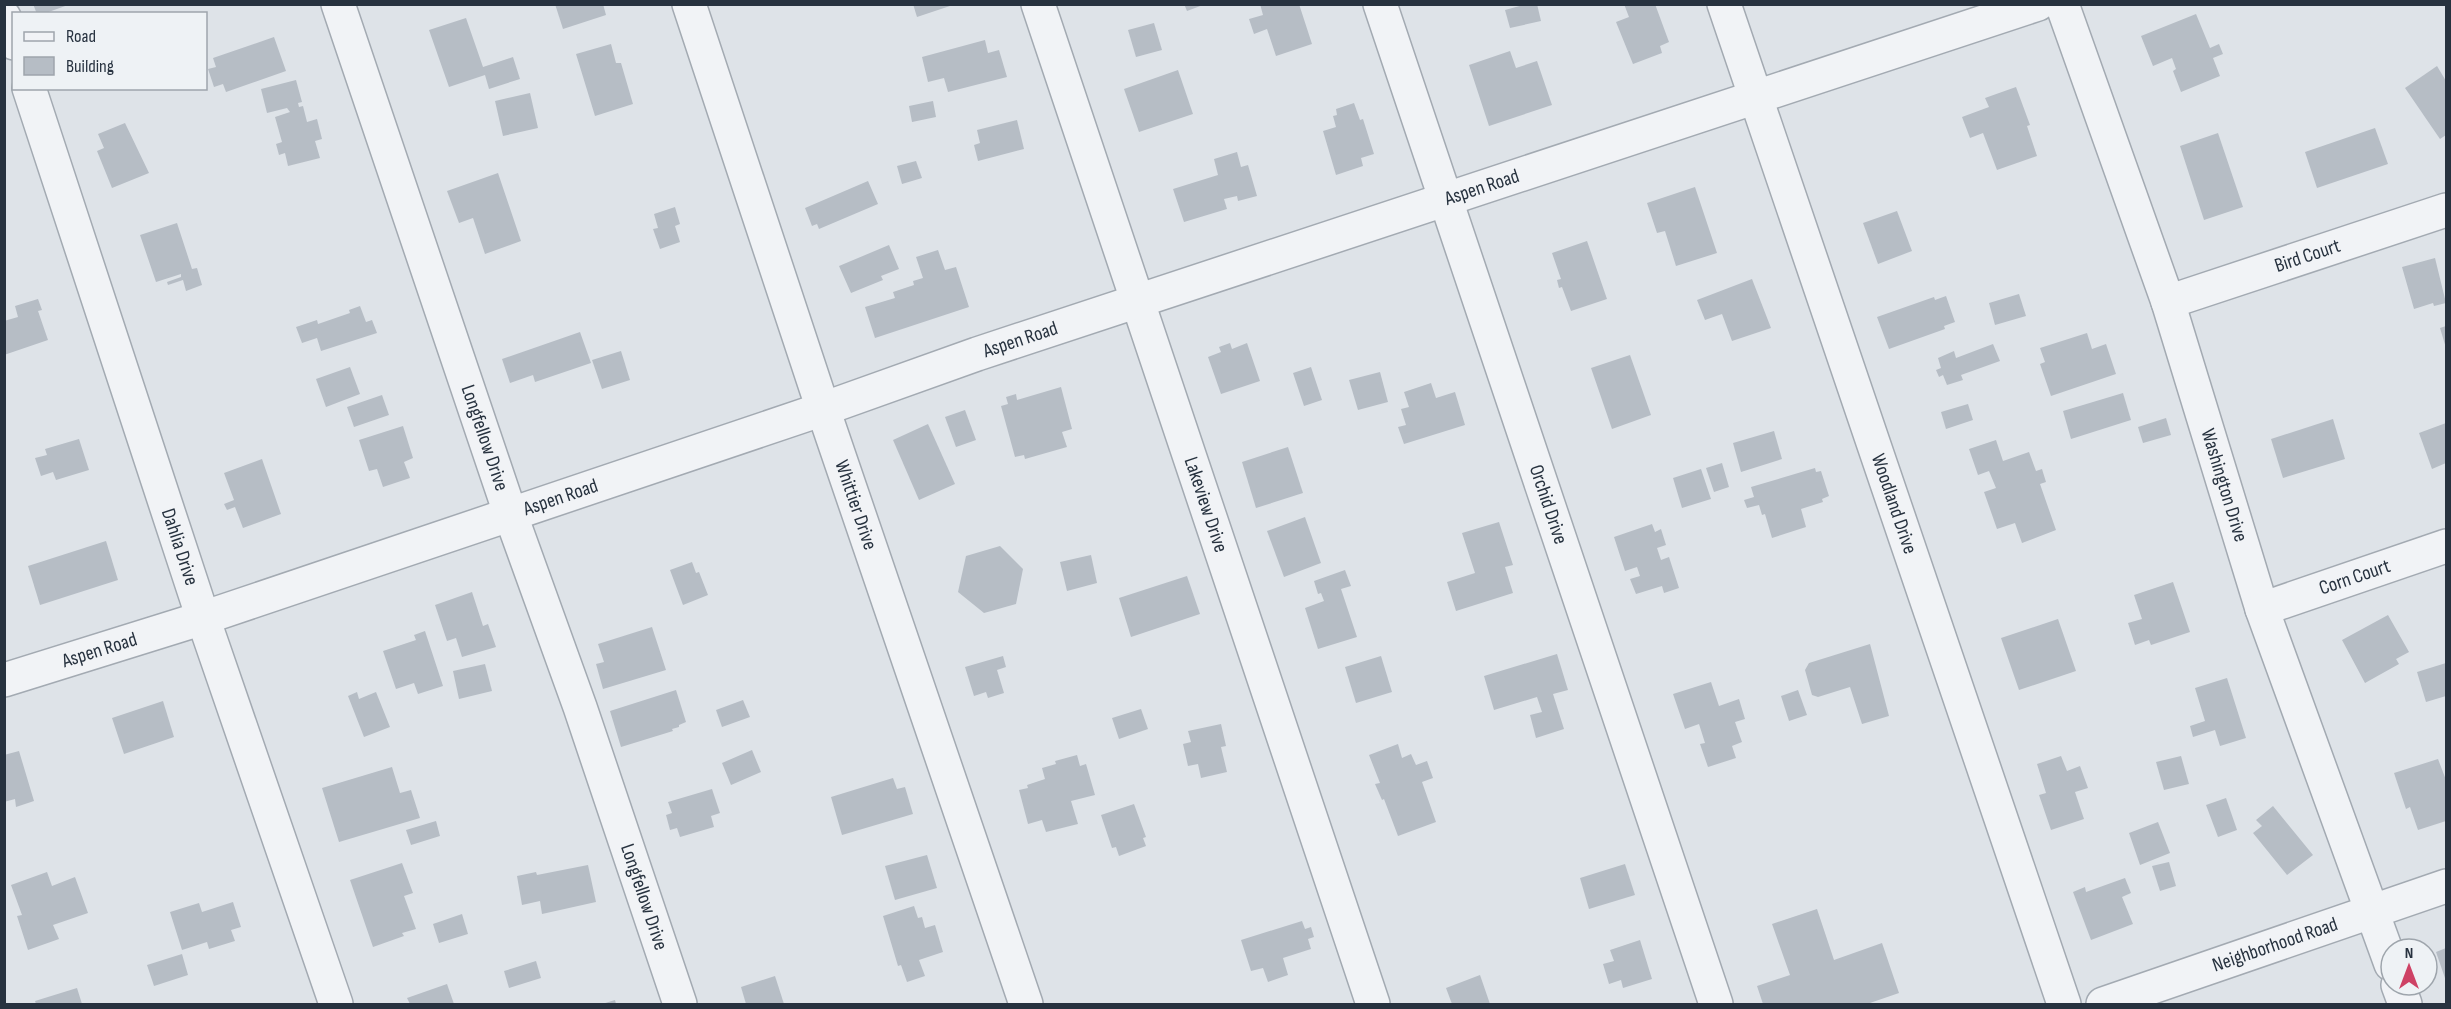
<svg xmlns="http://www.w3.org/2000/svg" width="2451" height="1009" font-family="'Sofia Sans Condensed',sans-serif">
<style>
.building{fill:#b6bdc5}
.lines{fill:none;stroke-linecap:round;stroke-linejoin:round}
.minor-casing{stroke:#a3aab2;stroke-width:36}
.tertiary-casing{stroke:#a3aab2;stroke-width:36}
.minor{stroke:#f1f3f6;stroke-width:33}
.tertiary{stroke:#f1f3f6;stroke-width:33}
.labels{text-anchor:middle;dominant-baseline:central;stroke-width:4.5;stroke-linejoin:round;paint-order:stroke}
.street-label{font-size:20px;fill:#27323f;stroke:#eef2f5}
</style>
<rect width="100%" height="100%" fill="#dee3e8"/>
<g class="building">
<polygon points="33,4 68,4 68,5 43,14 37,14"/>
<polygon points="555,4 603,4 606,15 563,29"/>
<polygon points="913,4 953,4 953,5 917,17"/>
<polygon points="1184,4 1203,4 1203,5 1187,11"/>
<polygon points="1260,4 1299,4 1312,44 1276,56 1267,29 1254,34 1249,19 1263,15"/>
<polygon points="1527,4 1537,4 1541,21 1510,28 1505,10"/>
<polygon points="1624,4 1655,4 1669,42 1660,46 1662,53 1633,64 1616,22 1629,17"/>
<polygon points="2196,14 2210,48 2219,44 2223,54 2213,58 2220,76 2181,92 2173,71 2176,69 2172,58 2153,66 2141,36"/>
<polygon points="466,18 483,67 513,57 520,79 489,89 485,75 449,87 429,30"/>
<polygon points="1154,23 1162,50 1136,57 1128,30"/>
<polygon points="274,37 286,71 226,92 223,84 214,87 208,69 216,67 213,58"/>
<polygon points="985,40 988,53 999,50 1007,77 948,92 944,78 928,82 922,57"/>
<polygon points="611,44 616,63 621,63 633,104 595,116 576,54"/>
<polygon points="1510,51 1516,68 1537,61 1552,105 1489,126 1469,65"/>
<polygon points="2437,66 2446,81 2446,135 2440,139 2405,88"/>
<polygon points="1178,70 1193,114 1139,132 1124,89"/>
<polygon points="296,80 302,102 298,103 299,107 303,106 307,122 317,119 322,139 315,141 320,158 288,166 285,153 279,155 276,144 282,142 275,117 290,112 287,108 267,113 261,89"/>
<polygon points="2016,87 2030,125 2027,126 2037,156 1997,170 1983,133 1970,138 1962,117 1989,107 1985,98"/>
<polygon points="530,93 538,128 503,136 495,101"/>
<polygon points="933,101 936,117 912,122 909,106"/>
<polygon points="1354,103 1360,120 1363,119 1374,154 1361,158 1363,166 1336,175 1323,131 1336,127 1333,116 1337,115 1336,109"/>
<polygon points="1017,120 1024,149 978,161 974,145 980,143 977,130"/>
<polygon points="125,123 149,173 112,188 97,151 104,148 98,134"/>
<polygon points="2375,128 2388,164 2317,188 2305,152"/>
<polygon points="2218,133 2243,207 2204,220 2180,146"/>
<polygon points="1237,152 1241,167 1248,165 1257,196 1238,201 1237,196 1224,199 1227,209 1184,222 1173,189 1218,175 1214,159"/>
<polygon points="916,161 922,178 902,184 897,166"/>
<polygon points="498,173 521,241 485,254 473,218 459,223 447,191"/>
<polygon points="868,181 878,204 819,229 817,224 812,226 805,208"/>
<polygon points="1695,187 1717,253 1676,266 1665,231 1657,233 1647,203"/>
<polygon points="675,207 680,224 675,226 680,242 660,249 653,229 658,228 654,214"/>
<polygon points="1897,211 1912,251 1878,264 1863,223"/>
<polygon points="177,223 192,269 197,268 202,285 186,291 183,280 168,285 167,282 181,277 181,274 156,282 140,235"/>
<polygon points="1587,241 1607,299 1571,311 1562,287 1559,288 1557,280 1561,279 1552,253"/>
<polygon points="889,245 899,269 881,276 883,280 851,293 839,266"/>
<polygon points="938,250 945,270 956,267 969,307 875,338 865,307 895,298 893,292 914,285 913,281 923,278 916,257"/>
<polygon points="2435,258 2446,303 2434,306 2433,303 2414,309 2402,267"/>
<polygon points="1752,279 1771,328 1732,341 1722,314 1705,320 1697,300"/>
<polygon points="2019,294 2026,316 1995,325 1989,303"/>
<polygon points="1946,296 1955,322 1944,326 1945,329 1889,349 1877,317 1934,297 1935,300"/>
<polygon points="38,299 42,310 38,311 48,340 4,355 4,321 18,317 15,306"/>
<polygon points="360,306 366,322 372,320 377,333 321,351 317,338 302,343 296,327 317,320 318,324 350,313 349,310"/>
<polygon points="2446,326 2446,348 2440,328"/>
<polygon points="580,332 591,363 535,382 533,375 510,383 502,359"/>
<polygon points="2087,333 2092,349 2106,344 2116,374 2051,396 2040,364 2045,362 2040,348"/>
<polygon points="1230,343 1232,349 1247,343 1260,381 1221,394 1208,357 1221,352 1219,347"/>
<polygon points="1993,344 2000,361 1961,375 1963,380 1947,385 1943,375 1939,377 1936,370 1941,368 1938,358 1954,351 1956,358"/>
<polygon points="621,351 630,380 602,389 592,360"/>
<polygon points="1630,355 1651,415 1612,429 1591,368"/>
<polygon points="350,367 360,394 326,407 316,379"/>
<polygon points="1311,367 1322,400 1304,406 1293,373"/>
<polygon points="1380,372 1388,402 1358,410 1349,380"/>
<polygon points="1431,383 1436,398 1455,392 1465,425 1404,444 1398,427 1406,425 1401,409 1409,407 1404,392"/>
<polygon points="1061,387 1072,429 1062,432 1067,447 1025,459 1024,455 1015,457 1001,406 1008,404 1006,397 1016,394 1017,400"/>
<polygon points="2123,393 2131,420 2071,439 2063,411"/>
<polygon points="382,395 389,415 354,427 347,407"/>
<polygon points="1968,404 1973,420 1946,429 1941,412"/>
<polygon points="965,410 976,440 956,447 945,417"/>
<polygon points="2166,418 2171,435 2143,443 2138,427"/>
<polygon points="2333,419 2345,459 2283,478 2271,439"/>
<polygon points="2446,423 2446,463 2432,469 2419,433"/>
<polygon points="928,424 955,484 919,500 893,440"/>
<polygon points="403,426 413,458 404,462 410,478 383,487 377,469 369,471 359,440"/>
<polygon points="1774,431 1782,459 1741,472 1733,443"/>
<polygon points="79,439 89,470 56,480 53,472 41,476 35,458 47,455 45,449"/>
<polygon points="1996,440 2003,461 2029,452 2036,471 2042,469 2046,482 2040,484 2056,530 2022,543 2015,523 1997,529 1984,492 1996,488 1989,471 1978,475 1969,449"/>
<polygon points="1288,447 1303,493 1256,508 1242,462"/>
<polygon points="262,459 281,514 243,528 235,507 227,510 224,504 234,500 224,473"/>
<polygon points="1722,463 1729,487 1714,492 1706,468"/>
<polygon points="1815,468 1816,472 1821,471 1829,496 1822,499 1823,502 1801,509 1806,527 1772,538 1765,514 1762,515 1759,505 1747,508 1744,500 1754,497 1751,487"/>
<polygon points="1701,469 1711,499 1682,508 1673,478"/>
<polygon points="1305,517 1321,563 1284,577 1267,531"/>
<polygon points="1499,522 1513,565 1505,567 1513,593 1456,611 1447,582 1475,573 1462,533"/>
<polygon points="1652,524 1655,532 1661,529 1666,545 1657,548 1661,560 1669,557 1679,588 1664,593 1662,586 1636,594 1630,579 1640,576 1637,567 1625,571 1614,537"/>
<polygon points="106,541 118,580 40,605 28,566"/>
<polygon points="1000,546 1023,569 1016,604 984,613 958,592 966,556"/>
<polygon points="1091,555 1097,583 1067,591 1060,562"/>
<polygon points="692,562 696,573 699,572 708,595 683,605 670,570"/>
<polygon points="1345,570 1351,586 1341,589 1357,637 1318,649 1305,608 1324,601 1321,593 1318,594 1314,581"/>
<polygon points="1187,576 1200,614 1131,637 1119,598"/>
<polygon points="2173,582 2190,632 2151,645 2149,640 2135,645 2128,623 2142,619 2134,595"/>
<polygon points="472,592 483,626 488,624 496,647 462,657 456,638 447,641 435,605"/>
<polygon points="2388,615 2409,652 2396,659 2399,664 2365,683 2342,640"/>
<polygon points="2058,619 2076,671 2019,690 2001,638"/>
<polygon points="652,627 666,670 603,689 596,664 604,662 598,644"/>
<polygon points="425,631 443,686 418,694 414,683 396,689 383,651 416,640 414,635"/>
<polygon points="1870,644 1889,716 1862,724 1850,687 1818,697 1812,695 1805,670 1809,663"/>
<polygon points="1557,654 1568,690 1553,694 1564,729 1536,738 1530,715 1542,712 1537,697 1494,710 1484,676"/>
<polygon points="1003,656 1006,667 997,670 1004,693 988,698 986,692 974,696 965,667"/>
<polygon points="1381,656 1392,692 1356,703 1345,667"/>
<polygon points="2446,663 2446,696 2426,702 2417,672"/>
<polygon points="485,664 492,691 459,699 453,671"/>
<polygon points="2227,678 2246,738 2220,746 2215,730 2193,737 2190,726 2205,721 2195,688"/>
<polygon points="1711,682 1719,706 1739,699 1745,719 1735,722 1742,742 1732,746 1736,758 1708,767 1700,744 1705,743 1699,724 1685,729 1673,694"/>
<polygon points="676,690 686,722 679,725 679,727 672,729 673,731 621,747 610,711"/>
<polygon points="1798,690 1807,715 1789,721 1781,696"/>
<polygon points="357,692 359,699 376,692 390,727 364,737 348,696"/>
<polygon points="743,700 750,717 722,727 716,710"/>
<polygon points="163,701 174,737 124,754 112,718"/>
<polygon points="1141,709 1148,729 1119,739 1112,718"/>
<polygon points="1221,724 1226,746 1221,747 1227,772 1201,778 1198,764 1188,766 1183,744 1191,742 1188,731"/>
<polygon points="1398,744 1402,758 1411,754 1416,765 1427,761 1433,778 1422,782 1436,822 1398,836 1384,799 1382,800 1375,784 1380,783 1369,755"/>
<polygon points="752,750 761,772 731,785 722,763"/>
<polygon points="19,751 34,801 16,807 15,799 4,802 4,755"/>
<polygon points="1077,755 1080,766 1086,764 1095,795 1071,801 1078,824 1046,832 1042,820 1028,824 1019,790 1028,788 1027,785 1045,779 1042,768 1056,764 1055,761"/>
<polygon points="2061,756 2067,771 2080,766 2088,788 2075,792 2084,819 2051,830 2039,795 2046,793 2037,764"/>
<polygon points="2181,756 2189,784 2164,790 2156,762"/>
<polygon points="2438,759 2446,780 2446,821 2418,830 2410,807 2406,809 2394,773"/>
<polygon points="392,767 400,793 411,790 420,818 339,842 322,788"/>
<polygon points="893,778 897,789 905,787 913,814 842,835 831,797"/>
<polygon points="712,789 720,813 711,816 714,827 680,837 677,828 670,830 666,815 672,813 668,802"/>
<polygon points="2226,798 2237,830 2218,837 2206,805"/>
<polygon points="1134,804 1146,837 1143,838 1146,846 1119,856 1116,847 1112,848 1101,815"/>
<polygon points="2273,806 2313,855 2287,875 2253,833 2262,826 2256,820"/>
<polygon points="436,821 440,836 411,845 406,830"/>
<polygon points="2158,822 2170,853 2140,865 2129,833"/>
<polygon points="927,855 937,888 895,900 885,866"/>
<polygon points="2169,862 2176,886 2160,891 2152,866"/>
<polygon points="402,863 413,893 404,896 416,929 402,933 404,936 373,947 350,880"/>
<polygon points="1625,864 1635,895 1589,909 1580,878"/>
<polygon points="588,865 596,902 542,914 540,901 522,905 517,876 536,872 537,875"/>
<polygon points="47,872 52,886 75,877 88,913 53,925 59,939 28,950 17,916 22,915 11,885"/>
<polygon points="2125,878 2131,893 2122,897 2133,924 2091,940 2073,892 2085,887 2086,892"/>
<polygon points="233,902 241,927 231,930 235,941 209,949 207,942 182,950 170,912 199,903 202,912"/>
<polygon points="914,906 918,918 922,917 925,928 935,925 943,952 919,960 925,976 907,982 901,965 898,966 883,916"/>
<polygon points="1817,909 1834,960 1882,943 1899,993 1867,1004 1763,1004 1757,986 1790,975 1772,924"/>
<polygon points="462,914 468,934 439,943 433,924"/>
<polygon points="1302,921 1305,929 1311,927 1314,937 1308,939 1311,949 1283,958 1288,975 1268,982 1263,968 1251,971 1241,940"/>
<polygon points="1640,940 1652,979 1623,988 1621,980 1609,984 1603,964 1614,961 1610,950"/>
<polygon points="2446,948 2446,981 2436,952"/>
<polygon points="182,954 188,975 154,986 147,965"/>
<polygon points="536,961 541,978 509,988 504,971"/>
<polygon points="1480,975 1490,1004 1452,1004 1446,988"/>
<polygon points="775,976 784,1004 746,1004 741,987"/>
<polygon points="447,984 454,1004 410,1004 407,998"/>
<polygon points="77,988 82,1004 36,1004 35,1001"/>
<polygon points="615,1000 616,1004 602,1004"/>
</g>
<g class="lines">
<defs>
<g id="minor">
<path id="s1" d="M338,4L510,513L580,707L680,1004"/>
<path id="s2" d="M1038,4L1373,1004"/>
<path id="s3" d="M1380,4L1716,1004"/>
<path id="s4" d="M1724,4L2064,1004"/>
<path id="s5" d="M2062,4L2168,302L2262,609L2391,964"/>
<polyline points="4,17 14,43"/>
<path id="s6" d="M29,88L203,618L336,1004"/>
<path id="s7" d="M2168,302L2446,210"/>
<path id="s8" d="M2262,609L2446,546"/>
<path id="s9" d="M4,680L203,618L823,409L977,354L2038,4"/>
<polyline points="2398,985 2405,1004"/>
</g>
<g id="tertiary">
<path id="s10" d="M689,4L823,409L1026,1004"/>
<path id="s11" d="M2103,1004L2446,886"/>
</g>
</defs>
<use href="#minor" class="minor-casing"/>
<use href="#tertiary" class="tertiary-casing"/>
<use href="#minor" class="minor"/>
<use href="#tertiary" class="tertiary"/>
</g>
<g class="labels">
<g class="street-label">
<text stroke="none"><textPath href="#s9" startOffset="1558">Aspen Road</textPath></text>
<text stroke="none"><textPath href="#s7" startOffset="147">Bird Court</textPath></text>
<text stroke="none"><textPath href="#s9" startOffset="1072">Aspen Road</textPath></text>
<text stroke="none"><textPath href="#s1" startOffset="458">Longfellow Drive</textPath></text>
<text stroke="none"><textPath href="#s5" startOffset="508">Washington Drive</textPath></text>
<text stroke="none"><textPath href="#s9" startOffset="586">Aspen Road</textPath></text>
<text stroke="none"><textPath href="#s3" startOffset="528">Orchid Drive</textPath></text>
<text stroke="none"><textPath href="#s4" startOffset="528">Woodland Drive</textPath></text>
<text stroke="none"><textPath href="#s10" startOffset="528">Whittier Drive</textPath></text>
<text stroke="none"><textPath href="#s2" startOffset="528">Lakeview Drive</textPath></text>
<text stroke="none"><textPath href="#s6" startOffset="483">Dahlia Drive</textPath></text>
<text stroke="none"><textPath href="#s8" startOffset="98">Corn Court</textPath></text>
<text stroke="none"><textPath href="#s9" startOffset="100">Aspen Road</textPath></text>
<text stroke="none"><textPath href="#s1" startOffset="944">Longfellow Drive</textPath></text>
<text stroke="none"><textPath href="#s11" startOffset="182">Neighborhood Road</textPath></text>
</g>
</g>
<rect width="2451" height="1009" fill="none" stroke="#27323f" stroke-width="12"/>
<rect x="12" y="12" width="195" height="78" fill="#eef2f5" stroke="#9ea5ac" stroke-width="1.5"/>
<rect x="24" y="32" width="30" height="9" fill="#f1f3f6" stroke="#9ea5ac" stroke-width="1.5"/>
<text x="66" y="42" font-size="18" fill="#27323f">Road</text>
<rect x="24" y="57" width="30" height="18" fill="#b6bdc5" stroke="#9ea5ac" stroke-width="1.5"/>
<text x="66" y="72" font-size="18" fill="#27323f">Building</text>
<g transform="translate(2409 967)"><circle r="28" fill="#eef2f5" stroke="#9ea5ac" stroke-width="1.5"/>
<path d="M0-4.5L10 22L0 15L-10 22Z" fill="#ce4265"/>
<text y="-9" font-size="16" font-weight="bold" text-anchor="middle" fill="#27323f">N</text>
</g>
</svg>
